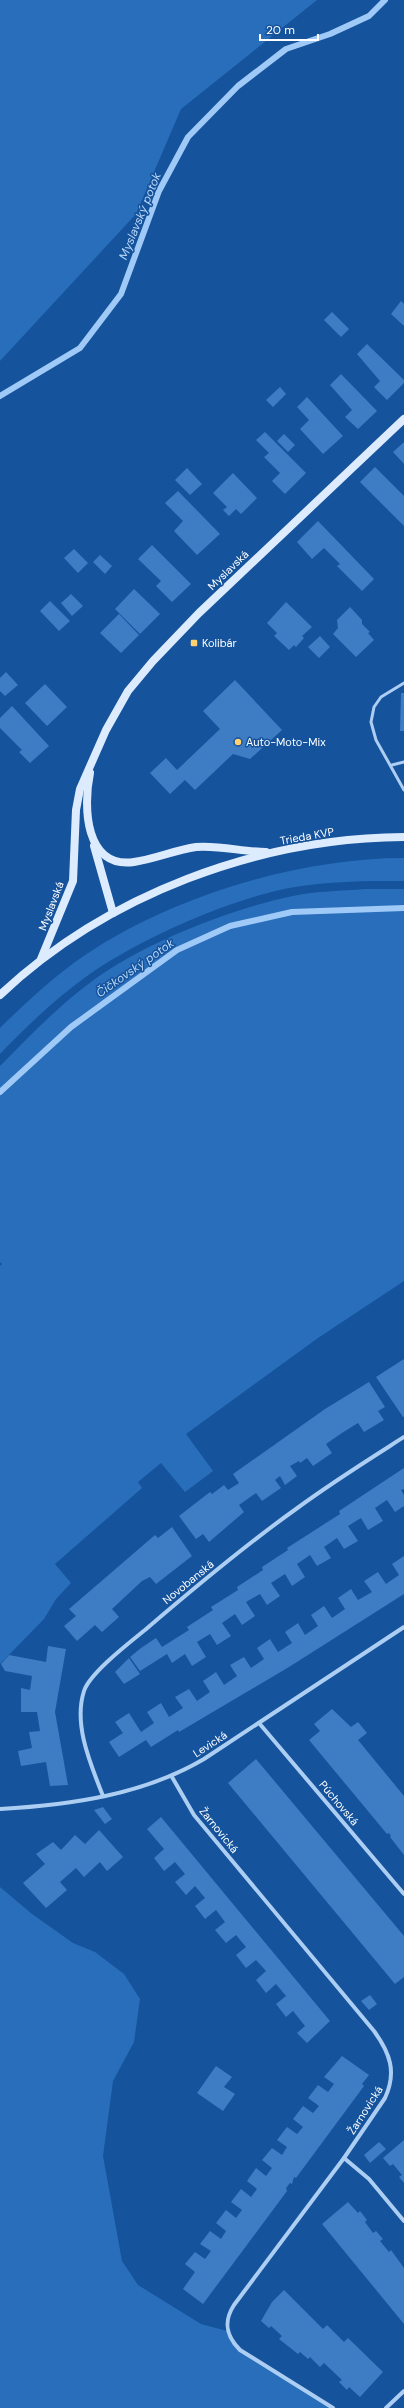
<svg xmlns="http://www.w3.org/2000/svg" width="404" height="2408" font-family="'DM Sans',sans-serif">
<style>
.green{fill:#296ebb}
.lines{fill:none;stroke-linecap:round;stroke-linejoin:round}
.stream{stroke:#9fc9f6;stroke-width:6}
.building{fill:#3e7dc4}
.lane{stroke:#adcef3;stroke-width:3}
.street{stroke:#adcef3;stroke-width:4}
.secondary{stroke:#dcebfd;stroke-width:8}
.poi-dot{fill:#ffd26f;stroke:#15539d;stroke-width:1.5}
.labels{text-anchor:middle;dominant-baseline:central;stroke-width:3;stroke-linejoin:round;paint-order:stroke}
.street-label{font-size:11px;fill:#fff;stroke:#15539d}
.poi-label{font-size:11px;fill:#fff;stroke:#15539d;text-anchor:start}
.water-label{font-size:12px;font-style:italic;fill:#b9d8f9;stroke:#15539d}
</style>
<rect width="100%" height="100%" fill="#15539d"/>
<g class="green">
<polygon points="0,0 317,0 181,109 136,214 0,361"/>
<path d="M404,858V881C366,881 327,881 289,888C227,900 134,941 83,979C53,1001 26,1027 0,1054V1028C23,1005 48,982 75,962C163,899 295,858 404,858Z"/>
<path d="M365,889H404V1281L318,1338L186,1434L213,1471L185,1492L161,1463L138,1482L142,1488L55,1564L71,1583L56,1599L44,1619L0,1664V1266L2,1264L0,1262V1066C29,1037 58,1006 91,982C143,943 230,909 293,896C316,891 341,891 365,889Z"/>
<polygon points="0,1887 32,1914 73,1943 95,1952 124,1974 140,1999 134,2042 113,2081 103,2156 122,2261 138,2285 201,2324 227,2331 236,2346 333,2408 0,2408"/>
</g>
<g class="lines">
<g class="stream">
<polyline points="0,396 80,348 121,294 159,191 188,137 238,86 286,49 330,34 369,16 385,0"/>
<polyline points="0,1092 71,1027 177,950 230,926 292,912 404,908"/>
</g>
</g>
<g class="building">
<polygon points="401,301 404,304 404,326 391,314"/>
<polygon points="332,312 349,329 341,337 324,320"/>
<polygon points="367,344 404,380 404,383 387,400 374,387 380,381 357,354"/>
<polygon points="341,374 377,411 358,429 345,417 352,410 330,385"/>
<polygon points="280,387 286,394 273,407 266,400"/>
<polygon points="307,397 343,436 323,454 300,429 309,420 297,407"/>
<polygon points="265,432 306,473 285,494 272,481 280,473 264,457 269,453 256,440"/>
<polygon points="284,434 295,445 288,452 277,441"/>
<polygon points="404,442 404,464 393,452"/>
<polygon points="375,467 404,496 404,526 360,482"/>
<polygon points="187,468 202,484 190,495 175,480"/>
<polygon points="233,473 257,498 241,514 236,509 229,516 223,510 227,507 213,493"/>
<polygon points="178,491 220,534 197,555 174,531 183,521 165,503"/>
<polygon points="318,521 374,579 362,591 337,566 340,564 324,548 312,559 297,542"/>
<polygon points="152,545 191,584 172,602 156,586 161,581 138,559"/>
<polygon points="74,549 88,563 78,573 64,558"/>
<polygon points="100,555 112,566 105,574 93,562"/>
<polygon points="134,589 160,614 140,634 115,609"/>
<polygon points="71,594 83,606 72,616 61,603"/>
<polygon points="50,601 70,621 59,631 40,611"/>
<polygon points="286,602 312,627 302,636 304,638 296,647 294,645 289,650 274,636 277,633 267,623"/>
<polygon points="350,607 362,620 362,624 370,632 368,633 374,640 356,657 333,634 338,628 337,620"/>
<polygon points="119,614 139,635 121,653 100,633"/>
<polygon points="320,636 330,647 319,658 308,647"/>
<polygon points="6,672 18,685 5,696 0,691 0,678"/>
<polygon points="235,680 282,730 250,759 233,754 195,790 185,780 170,794 150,773 166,758 177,770 220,729 203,711"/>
<polygon points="45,684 67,707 47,726 25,703"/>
<polygon points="401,693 404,693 404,731 400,731"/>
<polygon points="12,706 49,746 30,763 19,752 22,750 0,728 0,718"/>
<polygon points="404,1359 404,1417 403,1417 376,1377"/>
<polygon points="369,1382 385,1407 378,1411 384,1420 364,1432 358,1423 342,1433 326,1444 332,1453 313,1466 307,1458 300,1463 299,1461 290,1466 297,1476 285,1485 280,1476 275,1480 281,1488 262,1501 256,1493 239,1505 244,1512 209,1542 203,1534 196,1539 179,1516 210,1492 212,1494 224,1485 228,1490 239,1483 233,1474 325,1409"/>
<polygon points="404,1468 404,1489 401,1490 404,1495 404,1506 395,1512 387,1500 375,1508 383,1521 368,1530 361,1518 348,1526 358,1541 344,1549 337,1538 324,1547 331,1558 317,1566 310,1555 297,1564 305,1577 292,1586 285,1574 271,1583 280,1596 267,1605 260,1594 246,1602 255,1616 242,1625 235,1614 222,1623 231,1636 217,1645 210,1634 197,1642 206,1657 192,1666 185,1654 172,1663 167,1654 140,1671 130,1657 141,1648 156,1638 162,1647 189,1630 187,1627 213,1610 211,1607 238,1590 237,1587 263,1570 262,1567 288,1550 287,1548 340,1514 339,1511"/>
<polygon points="172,1527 192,1556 156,1584 150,1577 142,1581 112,1609 119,1617 102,1632 95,1625 77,1641 64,1626 76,1616 69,1609 155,1535 158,1538"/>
<polygon points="404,1556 404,1594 289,1667 179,1732 178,1730 151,1747 146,1740 119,1757 109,1742 123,1733 115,1722 129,1713 141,1732 154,1723 147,1712 161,1703 169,1717 183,1708 175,1697 189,1689 197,1701 210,1692 203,1681 216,1672 224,1685 237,1676 230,1665 244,1657 251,1668 264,1659 257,1648 270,1639 278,1652 292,1643 285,1632 298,1623 305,1635 318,1626 311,1615 324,1606 332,1618 345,1609 338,1598 351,1589 358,1600 372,1592 364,1581 378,1572 386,1584 399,1575 392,1564"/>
<polygon points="48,1646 66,1649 55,1712 68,1785 50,1786 46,1762 21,1766 18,1751 32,1748 29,1732 40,1731 37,1712 21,1712 21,1688 30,1690 32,1676 5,1671 1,1664 9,1655 46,1662"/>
<polygon points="129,1658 140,1674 124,1684 115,1672"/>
<polygon points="332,1709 351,1727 358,1722 367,1733 358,1740 404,1796 404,1855 390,1837 391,1836 389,1833 387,1834 309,1740 320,1731 314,1724"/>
<polygon points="256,1759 404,1936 404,1977 395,1984 228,1783"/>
<polygon points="103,1807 112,1819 105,1824 94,1810"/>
<polygon points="161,1817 330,2021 307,2043 297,2033 305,2026 293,2011 286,2017 276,2004 286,1996 276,1984 266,1993 256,1980 266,1971 256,1960 246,1968 236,1955 246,1947 236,1935 226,1943 215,1930 225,1922 216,1910 205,1919 195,1906 205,1898 195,1886 186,1895 175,1882 185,1874 175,1862 164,1871 154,1858 164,1849 147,1829"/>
<polygon points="99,1830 123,1857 107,1871 100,1862 84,1877 76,1868 60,1882 67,1890 46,1908 23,1883 45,1864 36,1854 53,1842 61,1850 75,1835 85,1844"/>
<polygon points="370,1995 377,2004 369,2010 361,2001"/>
<polygon points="342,2056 369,2075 362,2084 364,2086 296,2178 294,2177 292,2184 290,2183 286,2188 287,2191 203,2304 183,2289 195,2272 185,2264 195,2252 205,2259 211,2251 200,2244 210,2231 221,2239 226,2231 216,2223 226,2210 236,2218 242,2210 231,2202 241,2189 251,2197 257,2189 247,2181 256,2168 266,2176 272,2168 262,2160 272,2148 282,2155 287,2147 277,2140 287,2127 297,2134 303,2127 293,2119 303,2106 313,2113 319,2106 308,2098 318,2085 328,2092 334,2084 324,2077"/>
<polygon points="216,2066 232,2077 224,2087 235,2094 223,2111 197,2093"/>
<polygon points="404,2140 404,2183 399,2177 402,2175 393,2164 390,2166 383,2158"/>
<polygon points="379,2142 386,2149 370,2163 364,2155"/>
<polygon points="348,2202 358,2213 360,2211 367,2220 365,2222 373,2233 376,2231 383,2239 380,2241 389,2252 391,2250 404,2268 404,2324 322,2224"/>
<polygon points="284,2290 323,2329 327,2325 344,2342 348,2338 383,2372 360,2397 349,2387 347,2390 339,2382 342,2380 324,2363 320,2367 310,2357 308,2359 300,2352 298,2354 279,2339 282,2336 271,2326 269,2328 261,2321 272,2302"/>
</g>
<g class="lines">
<g class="lane">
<polyline points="404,683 381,697 374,707 371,722 376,740 404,790"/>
<polyline points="392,765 404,762"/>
</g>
<g class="street">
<polyline points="259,1723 404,1894"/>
<path d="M172,1777L194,1815L374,2031C390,2053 397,2072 385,2098L344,2158L234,2305C223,2322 226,2336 240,2350L333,2408"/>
<path d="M103,1796C91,1765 73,1725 84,1691C90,1673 129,1643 145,1630C194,1588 244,1546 296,1509C331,1483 368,1460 404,1437"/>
<path d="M0,1809C70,1805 143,1795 204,1759L404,1627"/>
<polyline points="344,2158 369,2179 404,2221"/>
<polyline points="386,2408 404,2391"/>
</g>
<g class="secondary">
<path d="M90,773C83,807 85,869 134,862C155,859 175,850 196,847C220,845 243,852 266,852"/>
<polyline points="94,846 113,913"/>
<polyline points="41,959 73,881 76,810 80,789 106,730 128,691 153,661 199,613 404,419"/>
<path d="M0,995C106,895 258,838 404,837"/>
</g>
</g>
<g class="poi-dot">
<rect x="190" y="639" width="8" height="8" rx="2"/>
<circle cx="238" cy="742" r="4"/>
</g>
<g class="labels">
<g class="street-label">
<text transform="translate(228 570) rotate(-44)">Myslavská</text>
<text transform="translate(307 836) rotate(-10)">Trieda KVP</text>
<text transform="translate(51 906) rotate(-69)">Myslavská</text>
<text transform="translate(188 1582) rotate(-39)">Novobanská</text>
<text transform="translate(210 1744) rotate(-33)">Levická</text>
<text transform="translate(339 1803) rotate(50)">Púchovská</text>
<text transform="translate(219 1830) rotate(51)">Žarnovická</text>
<text transform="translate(365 2110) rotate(-57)">Žarnovická</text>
</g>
<g class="poi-label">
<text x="202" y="643">Kolibár</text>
<text x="246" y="742">Auto-Moto-Mix</text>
</g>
<g class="water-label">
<text transform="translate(140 216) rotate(-68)">Myslavský potok</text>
<text transform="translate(135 968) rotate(-35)">Čičkovský potok</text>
</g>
</g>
<path d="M260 34v6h58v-6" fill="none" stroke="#ffffff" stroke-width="2"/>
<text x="266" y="34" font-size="12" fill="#ffffff" stroke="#15539d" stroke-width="3" paint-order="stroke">20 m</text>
</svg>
